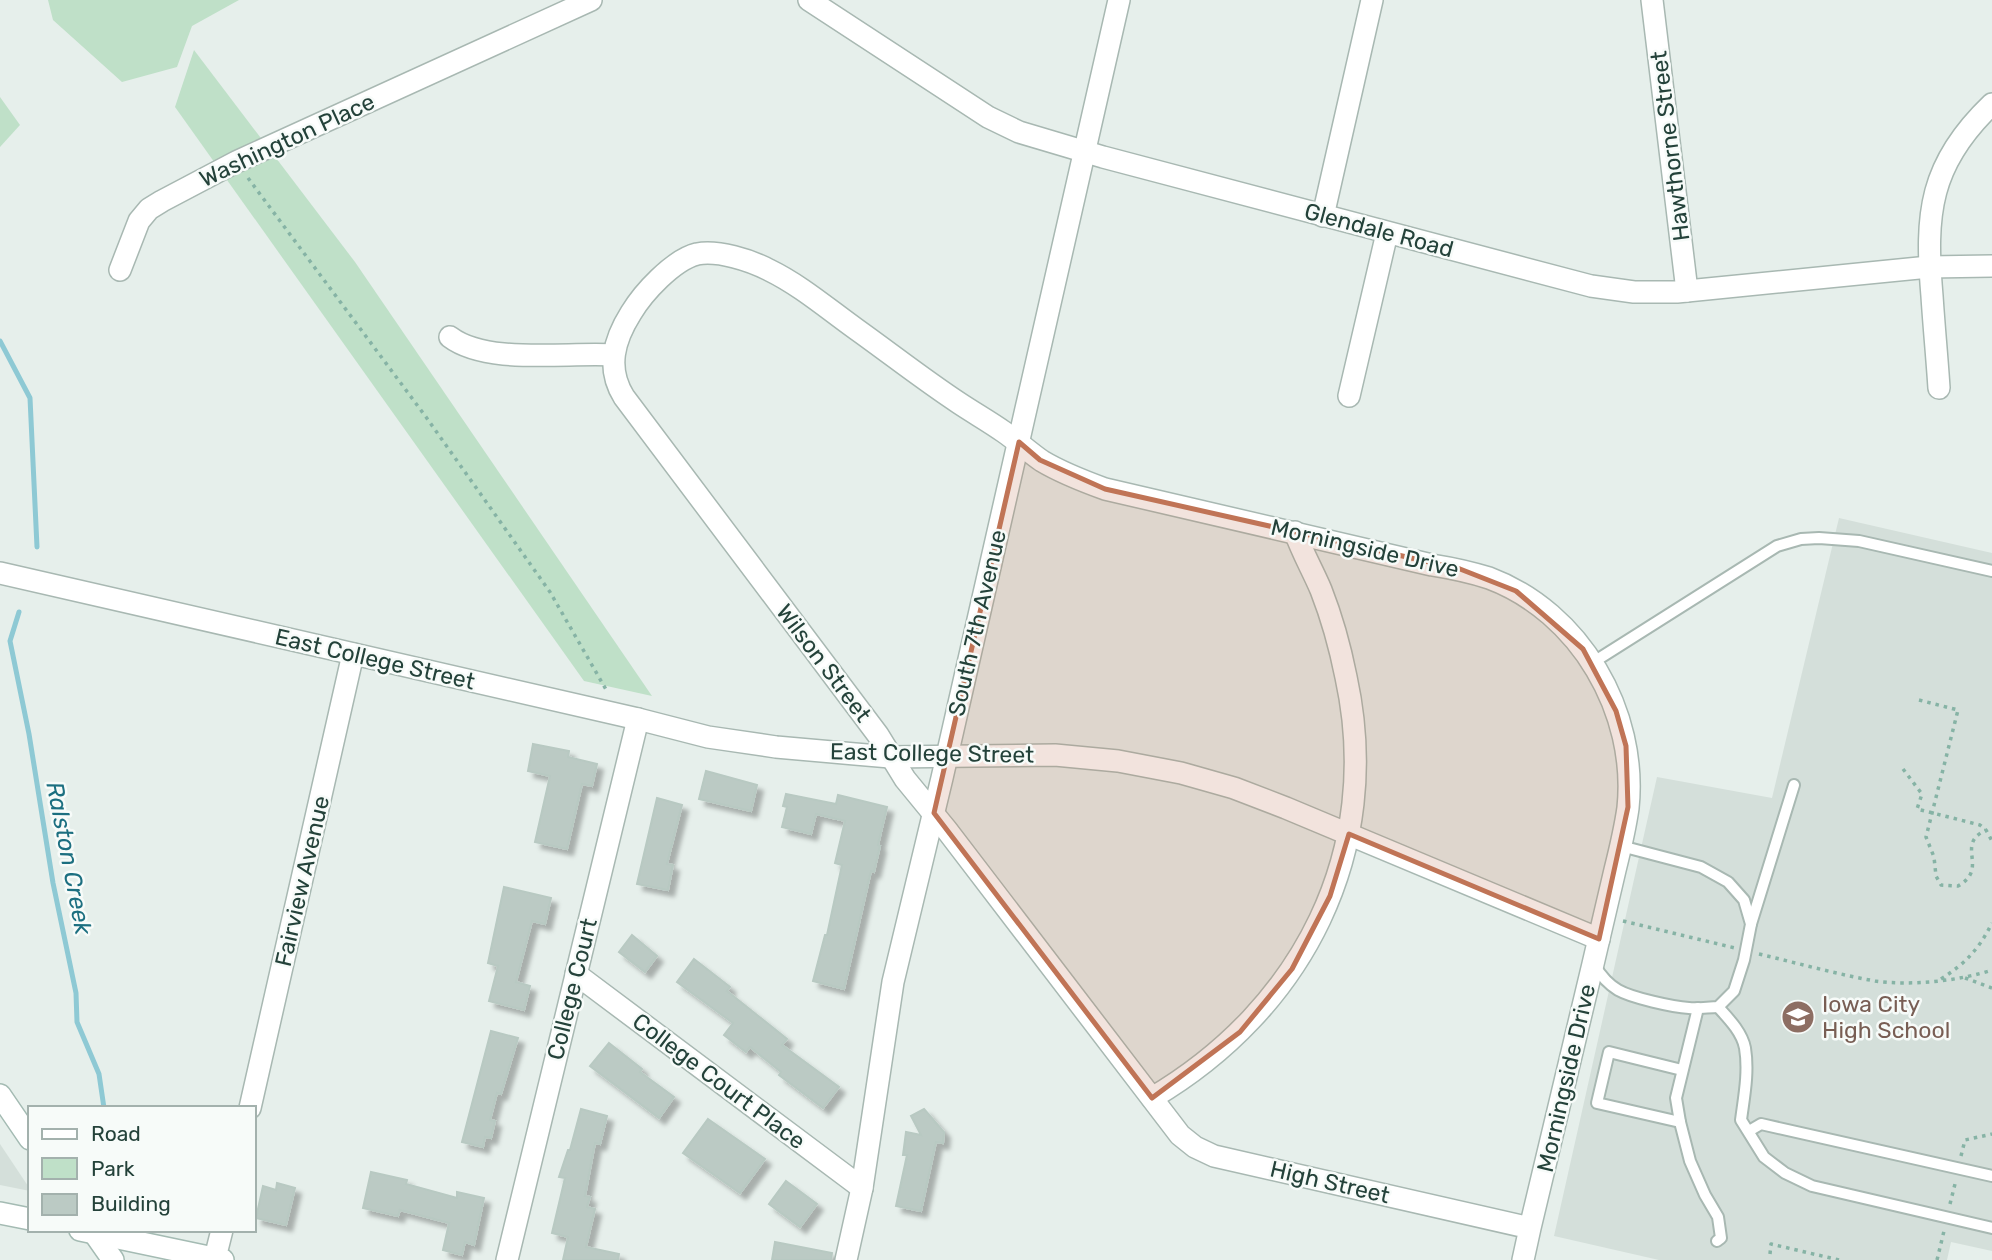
<svg xmlns="http://www.w3.org/2000/svg" width="1992" height="1260" font-family="Rubik,sans-serif">
<style>
.built{fill:#d4dfda}
.green{fill:#bfe0c8}
.lines{fill:none;stroke-linecap:round;stroke-linejoin:round}
.stream{stroke:#8ec9d4;stroke-width:5}
.building{fill:#bbcac4;stroke:#b8c9c2;stroke-width:2;filter:url(#shadow)}
.lane-casing{stroke:#a8b8b2;stroke-width:14}
.street-casing{stroke:#a8b8b2;stroke-width:24}
.secondary-casing{stroke:#a4bbb3;stroke-width:24}
.path{stroke:#86b3a5;stroke-width:3.5;stroke-dasharray:3.5 5;stroke-linecap:butt}
.lane{stroke:#fff;stroke-width:10}
.street{stroke:#fff;stroke-width:21}
.secondary{stroke:#fff;stroke-width:21}
.marked{fill:#c07456;fill-opacity:0.2;stroke:#c07456;stroke-width:5;stroke-linejoin:round}
.labels{text-anchor:middle;dominant-baseline:central;stroke-width:5;stroke-linejoin:round;paint-order:stroke}
.street-label{font-size:23px;fill:#24423a;stroke:#f7fbf9}
.education-label{font-size:23px;fill:#785e54;stroke:#f7fbf9;text-anchor:start}
.water-label{font-size:24px;font-style:italic;fill:#1c6f80;stroke:#f7fbf9}
</style>
<defs>
<filter id="shadow"><feDropShadow dx="6" dy="6" stdDeviation="2" flood-color="#0004"/></filter>
</defs>
<rect width="100%" height="100%" fill="#e6efeb"/>
<g class="built">
<polygon points="1839,518 1992,553 1992,1251 1951,1242 1947,1260 1659,1260 1554,1236 1657,777 1772,798"/>
<polygon points="0,1144 30,1189 30,1191 0,1185"/>
</g>
<g class="green">
<polygon points="48,0 239,0 192,26 177,67 122,82 53,20"/>
<polygon points="194,50 355,262 652,696 584,681 175,107"/>
<polygon points="0,97 20,125 0,147"/>
</g>
<g class="lines">
<g class="stream">
<polyline points="0,341 30,398 37,547"/>
<polyline points="19,612 10,641 29,734 53,883 76,993 77,1022 99,1074 104,1108"/>
</g>
</g>
<g class="building">
<polygon points="533,744 569,751 568,757 597,764 592,786 582,784 567,849 535,842 550,776 528,771"/>
<polygon points="706,771 757,785 751,811 699,799"/>
<polygon points="786,794 836,804 838,795 887,807 878,845 880,846 874,872 871,871 844,989 813,981 825,935 827,935 842,865 835,863 845,821 816,814 811,834 782,827 787,807 783,806"/>
<polygon points="657,798 682,805 667,864 673,865 668,890 637,884"/>
<polygon points="504,887 551,898 545,924 532,921 516,982 530,986 524,1010 489,1001 498,966 488,963"/>
<polygon points="632,935 657,956 645,972 619,952"/>
<polygon points="694,959 730,987 727,991 787,1039 782,1045 839,1087 823,1108 779,1075 781,1072 750,1047 746,1052 724,1035 733,1023 677,982"/>
<polygon points="491,1031 518,1038 501,1094 497,1093 490,1120 495,1121 491,1138 485,1137 483,1147 462,1142"/>
<polygon points="609,1043 642,1069 640,1072 674,1097 659,1118 590,1066"/>
<polygon points="581,1109 607,1116 600,1144 595,1143 585,1196 590,1197 587,1207 595,1209 586,1247 619,1254 618,1260 563,1260 568,1237 552,1233 565,1178 559,1177 568,1150 570,1150"/>
<polygon points="924,1109 944,1132 943,1143 936,1142 921,1211 896,1206 907,1155 903,1155 906,1132 921,1135 911,1116"/>
<polygon points="708,1119 765,1159 740,1193 683,1153"/>
<polygon points="371,1172 407,1180 406,1184 457,1198 457,1192 484,1198 474,1245 465,1242 462,1255 443,1250 449,1223 400,1210 398,1216 363,1208"/>
<polygon points="786,1181 817,1204 800,1227 769,1204"/>
<polygon points="277,1183 295,1188 286,1225 256,1218 263,1186 276,1190"/>
<polygon points="775,1242 832,1253 831,1260 772,1260"/>
</g>
<g class="lines">
<defs>
<g id="lane">
<polyline points="1592,663 1777,546 1801,539 1819,538 1859,541 1992,571"/>
<polyline points="1751,924 1794,785"/>
<path d="M1595,966C1601,976 1608,984 1618,990C1632,998 1673,1007 1689,1008C1699,1009 1709,1007 1718,1007L1734,991L1744,960L1751,924L1744,900L1728,882L1701,867L1621,846"/>
<path d="M1718,1007C1728,1018 1742,1032 1745,1048C1749,1072 1744,1097 1741,1120L1764,1157L1785,1173L1812,1186L1992,1228"/>
<polyline points="1698,1008 1676,1098 1680,1122 1690,1161 1705,1195 1718,1217 1721,1238 1717,1241"/>
<polyline points="1680,1122 1597,1103 1609,1052 1682,1070"/>
<polyline points="1749,1131 1761,1124 1992,1176"/>
</g>
<g id="street">
<polyline points="809,0 988,117 1019,132 1103,157 1591,286 1634,292 1677,292 1929,267 1992,266"/>
<polyline points="1652,0 1687,291"/>
<polyline points="1323,216 1372,0"/>
<polyline points="120,270 139,221 149,209 162,201 236,162 591,0"/>
<path d="M450,337C487,365 567,352 613,355"/>
<path d="M1939,388C1937,357 1934,327 1932,296C1925,214 1929,164 1992,104"/>
<polyline points="1349,396 1387,233"/>
<polyline points="0,573 638,719 708,737 776,747 855,754 890,757 1055,755 1118,761 1181,773 1234,788 1286,808 1599,939"/>
<polyline points="576,974 862,1188"/>
<path d="M1152,1098C1303,1009 1384,851 1346,677C1340,647 1332,618 1321,590C1313,571 1302,552 1295,532"/>
<polyline points="250,1108 353,654"/>
<polyline points="215,1258 222,1230"/>
<polyline points="507,1260 638,719"/>
<polyline points="846,1260 862,1188 893,982 942,778 1119,0"/>
<path d="M1523,1260L1530,1228L1593,964C1600,933 1608,901 1615,870C1620,850 1625,829 1628,808C1638,712 1580,612 1489,578C1470,572 1451,568 1432,565L1105,489C1083,481 1062,473 1042,461C1029,452 1017,441 1004,432C990,422 974,413 959,403C924,380 891,354 856,329C828,309 800,285 769,270C750,260 718,250 697,254C673,260 643,293 631,313C614,340 606,368 624,397L878,735L905,779L946,829L1180,1135L1195,1147L1214,1156L1530,1228"/>
</g>
<g id="secondary">
<polyline points="0,1095 30,1139"/>
<polyline points="0,1213 30,1219"/>
<polyline points="80,1230 223,1260"/>
<polyline points="92,1230 113,1260"/>
</g>
</defs>
<use href="#lane" class="lane-casing"/>
<use href="#street" class="street-casing"/>
<use href="#secondary" class="secondary-casing"/>
<g class="path">
<polyline points="248,178 426,417 550,592 608,693"/>
<path d="M1919,700L1958,710L1926,837L1934,857L1936,876L1941,885L1958,886C1990,868 1954,845 1986,830"/>
<polyline points="1903,769 1922,794 1917,809 1980,825 1986,830 1992,841"/>
<polyline points="1623,921 1735,948"/>
<path d="M1759,954C1797,963 1836,974 1875,981C1910,986 1959,981 1992,970"/>
<polyline points="1965,978 1992,988"/>
<path d="M1941,979C1966,963 1979,949 1992,923"/>
<polyline points="1961,1156 1965,1140 1992,1134"/>
<polyline points="1950,1204 1956,1180"/>
<polyline points="1770,1254 1771,1244 1839,1260"/>
<polyline points="1937,1260 1944,1231"/>
</g>
<use href="#lane" class="lane"/>
<use href="#street" class="street"/>
<use href="#secondary" class="secondary"/>
</g>
<path class="marked" d="M1019,442L1040,460L1105,489L1460,569L1516,591L1583,649L1616,711L1626,746L1628,807L1599,939L1349,834L1330,896L1292,969L1240,1032L1152,1098L934,813Z"/>
<defs>
<symbol id="school-disc" viewBox="-11 -11 22 22"><circle r="9.5" fill="#8d6e63" stroke="#f7fbf9"/><path d="M0-5L7-2L0 1L-7-2ZM-4 1L0 2.5L4 1V4Q0 6-4 4Z" fill="#fff"/></symbol>
</defs>
<g fill-rule="evenodd">
<use href="#school-disc" x="1779" y="998" width="38" height="38"/>
</g>
<g class="labels">
<g class="street-label">
<text transform="translate(287 140) rotate(-25)">Washington Place</text>
<text transform="translate(1670 146) rotate(-97)">Hawthorne Street</text>
<text transform="translate(1379 230) rotate(15)">Glendale Road</text>
<text transform="translate(1365 548) rotate(13)">Morningside Drive</text>
<text transform="translate(977 623) rotate(-77)">South 7th Avenue</text>
<text transform="translate(375 659) rotate(13)">East College Street</text>
<text transform="translate(824 663) rotate(53)">Wilson Street</text>
<text transform="translate(932 753) rotate(1)">East College Street</text>
<text transform="translate(302 881) rotate(-77)">Fairview Avenue</text>
<text transform="translate(572 989) rotate(-76)">College Court</text>
<text transform="translate(1566 1078) rotate(-77)">Morningside Drive</text>
<text transform="translate(719 1081) rotate(37)">College Court Place</text>
<text transform="translate(1330 1182) rotate(13)">High Street</text>
</g>
<g class="education-label">
<text x="1822" y="1004">Iowa City<tspan x="1822" dy="26">High School</tspan></text>
</g>
<g class="water-label">
<text transform="translate(69 858) rotate(79)">Ralston Creek</text>
</g>
</g>
<rect x="28" y="1106" width="228" height="126" fill="#f7fbf9" stroke="#a3b1ad" stroke-width="2"/>
<rect x="42" y="1129" width="35" height="10" fill="#ffffff" stroke="#a3b1ad" stroke-width="2"/>
<text x="91" y="1141" font-size="21" fill="#24423a">Road</text>
<rect x="42" y="1158" width="35" height="21" fill="#bfe0c8" stroke="#a3b1ad" stroke-width="2"/>
<text x="91" y="1176" font-size="21" fill="#24423a">Park</text>
<rect x="42" y="1194" width="35" height="21" fill="#bbcac4" stroke="#a3b1ad" stroke-width="2"/>
<text x="91" y="1211" font-size="21" fill="#24423a">Building</text>
</svg>
